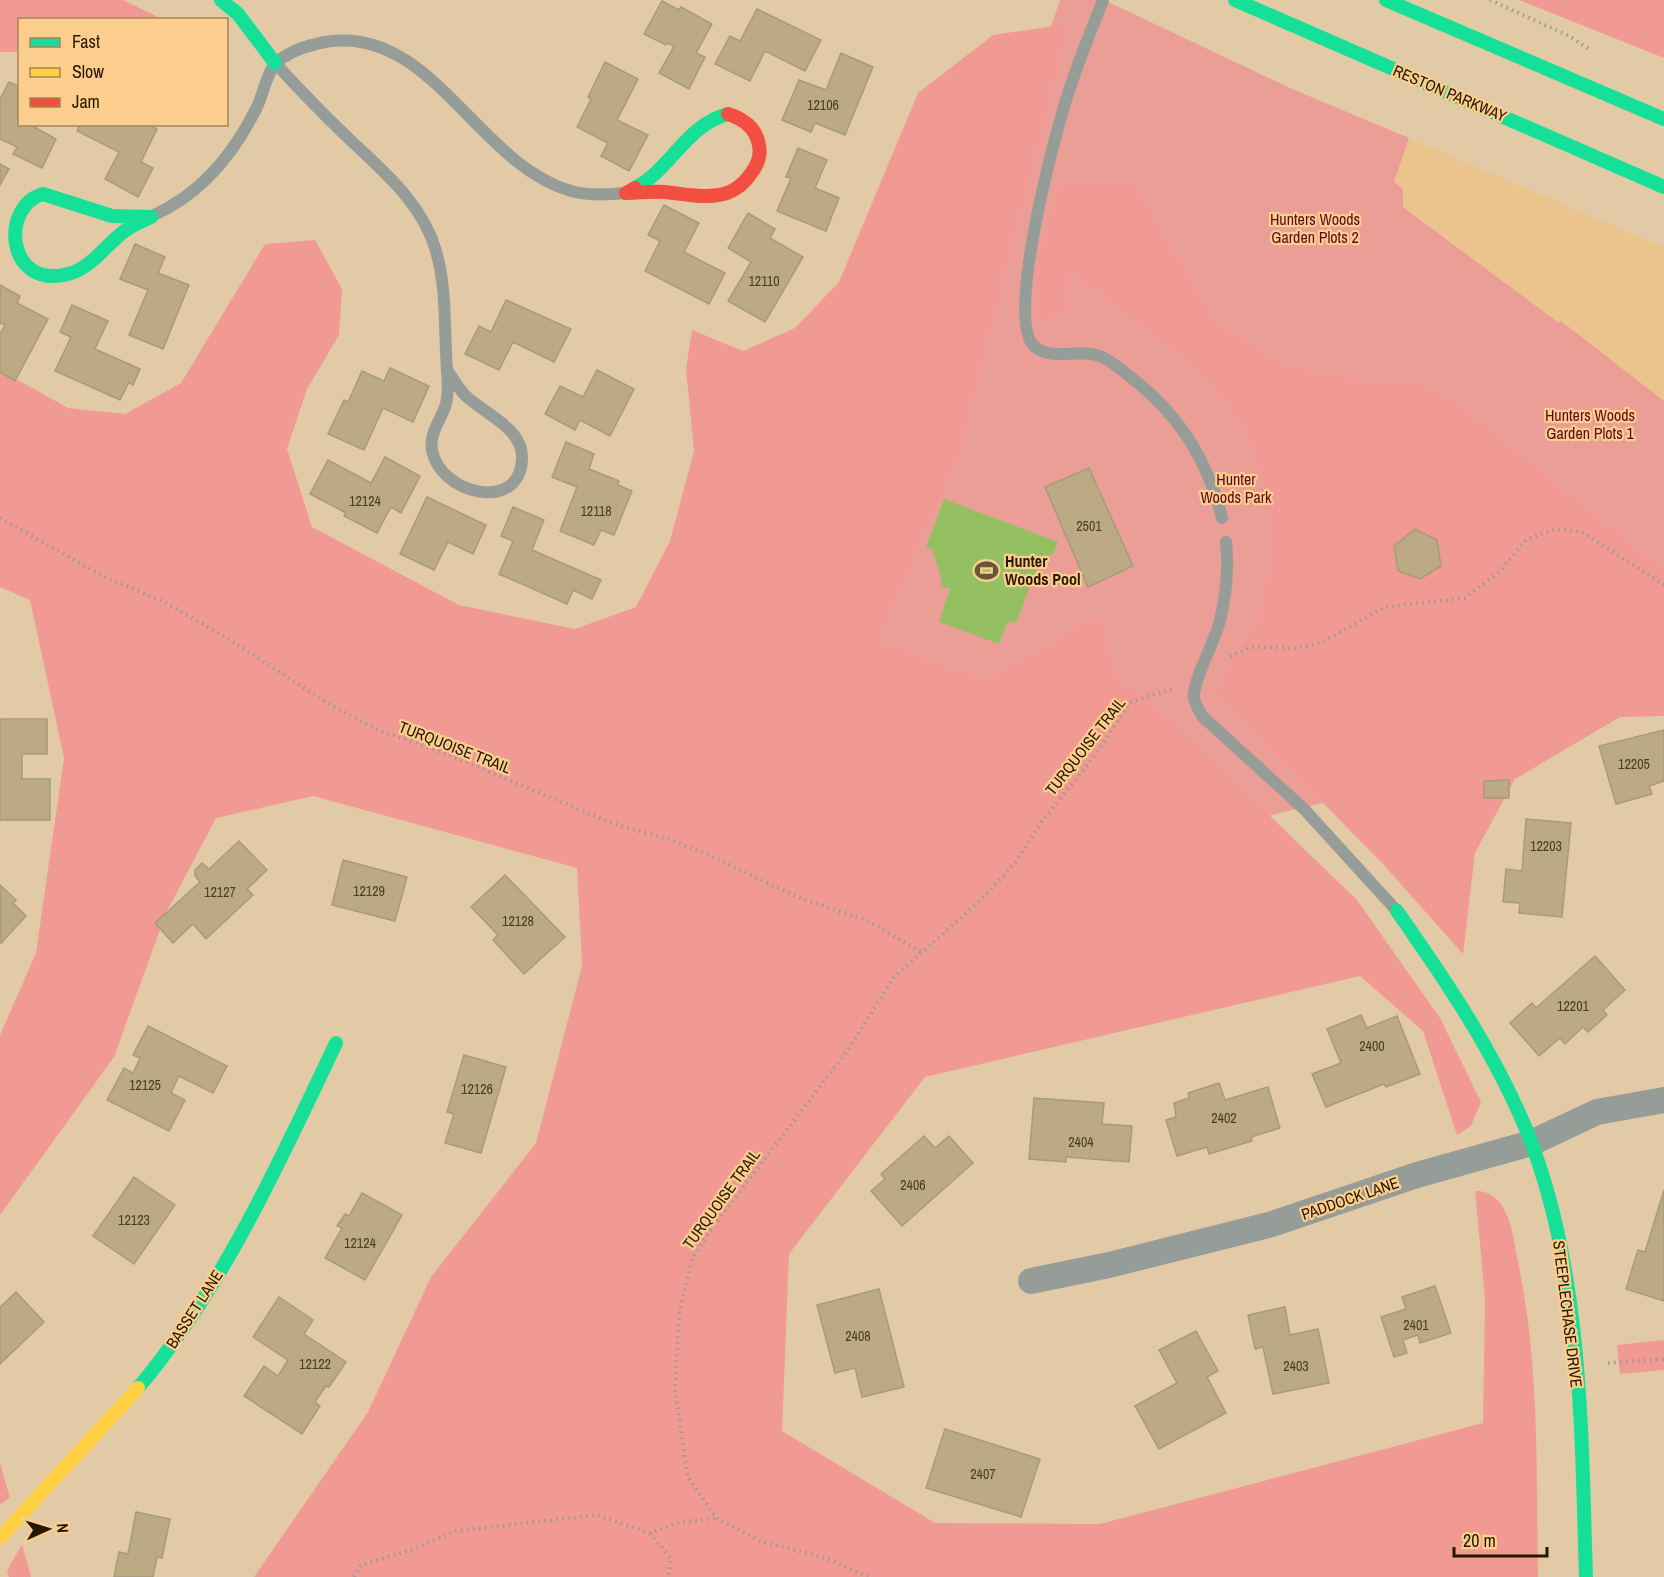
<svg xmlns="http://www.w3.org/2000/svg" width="1664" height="1577" font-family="'Archivo Narrow',sans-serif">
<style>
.built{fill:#ebc48d}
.green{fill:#eb9e95}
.forest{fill:#f19a93}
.water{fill:#95c062}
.building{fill:#bbaa84;stroke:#a89a7c;stroke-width:1.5}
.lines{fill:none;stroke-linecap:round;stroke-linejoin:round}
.path{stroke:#9c9c90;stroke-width:4;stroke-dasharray:1.5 4.5;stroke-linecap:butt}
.lane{stroke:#969d98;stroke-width:12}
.street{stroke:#969d98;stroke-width:26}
.fast{stroke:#16e098;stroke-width:14}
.slow{stroke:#ffcf43;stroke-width:14}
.jam{stroke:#f24e42;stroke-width:14}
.labels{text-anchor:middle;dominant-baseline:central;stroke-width:4.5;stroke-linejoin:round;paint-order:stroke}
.number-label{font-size:14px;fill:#4d3c21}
.street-label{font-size:16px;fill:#281800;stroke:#fcce8e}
.park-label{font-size:16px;fill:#61081e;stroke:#fcce8e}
.poi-label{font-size:16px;font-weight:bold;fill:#281800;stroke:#fcce8e;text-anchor:start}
</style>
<rect width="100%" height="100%" fill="#e3caa7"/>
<polygon class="built" points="1409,138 1664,247 1664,401 1389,196"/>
<polygon class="green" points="1060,0 1104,0 1290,88 1409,138 1394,182 1403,189 1403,207 1559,323 1561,321 1664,401 1664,715 1525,714 1330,801 1247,821 889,998 871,562"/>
<g class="forest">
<polygon points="0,0 123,0 162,19 20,20 19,52 0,52"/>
<polygon points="1519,0 1664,0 1664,58"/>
<path d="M1068,24L960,451L878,640L985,681L1100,614L1114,675L1149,699L1357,900L1440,1018L1481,1102L1471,1126L1457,1135L1423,1031L1360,976L925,1077L789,1254L782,1431L935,1523L1100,1524L1483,1423L1485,1298L1475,1191C1490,1190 1501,1201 1506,1213C1513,1228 1515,1247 1518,1262C1540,1365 1536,1473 1538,1577H254L368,1412L431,1277L536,1143L582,966L577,868L313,796L216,818L166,913L114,1057L0,1215V1035L36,953L64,758L30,600L0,587V370L68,408L125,414L181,383L265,244L315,240L342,289L339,335L307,389L287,449L312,527L459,605L575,629L636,607L670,541L694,451L686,369L692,330L743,351L795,328L839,282L918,93L993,35Z"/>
<polygon points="1060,185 1136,185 1213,319 1280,364 1360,380 1422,384 1459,404 1664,571 1664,716 1620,717 1515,779 1475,853 1463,954 1383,864 1213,691 1258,621 1271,558 1269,499 1243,424 1206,377 1070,270 1069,308 1037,326 1033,274"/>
<polygon points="1664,1340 1664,1370 1620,1374 1617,1345"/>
<polygon points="0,1463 10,1498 0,1504"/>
<polygon points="22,1544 31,1577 9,1577 7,1571"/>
</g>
<polygon class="water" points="944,499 1058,542 1053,554 1040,560 1016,623 1008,621 999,644 939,622 950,589 940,586 942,581 932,549 926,547"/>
<g class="building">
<polygon points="662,1 679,10 681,7 712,24 696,53 705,57 689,89 659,73 674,46 667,43 666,45 644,34"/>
<polygon points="757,9 821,40 805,71 765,51 750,81 715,64 730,36 740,41"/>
<polygon points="841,53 873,67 845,135 815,123 811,132 782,120 799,80 826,90"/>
<polygon points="605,62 638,79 617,120 648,135 629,171 601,156 608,143 577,127 591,99 588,97"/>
<polygon points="9,82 20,87 20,124 29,124 56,139 42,168 13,154 17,147 0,139 0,99"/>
<polygon points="80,124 147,124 157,129 141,162 153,168 138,197 105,179 119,152 77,131"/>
<polygon points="798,148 827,160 815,188 839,198 826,231 777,211 791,178 786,177"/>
<polygon points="0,164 9,169 0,185"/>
<polygon points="664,205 699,223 684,252 725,273 709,304 645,271 660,241 648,235"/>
<polygon points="748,213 775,229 770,238 803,257 765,322 728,301 751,262 728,248"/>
<polygon points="135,244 165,257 158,273 189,285 163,349 129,335 148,290 120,279"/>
<polygon points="0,285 20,296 17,303 48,319 15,381 0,372 0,334 5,325 0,323"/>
<polygon points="506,300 571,329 554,362 513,342 499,370 465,354 479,326 491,332"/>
<polygon points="72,305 108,321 95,349 140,369 133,385 129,382 120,400 55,371 71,337 60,332"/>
<polygon points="390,368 429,386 413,422 383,408 364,450 328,434 344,400 348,402 362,371 384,381"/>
<polygon points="597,370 634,389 610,436 580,420 575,430 545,414 560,386 583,397"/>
<polygon points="566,442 594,454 589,469 619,481 618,485 632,491 614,535 601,530 594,545 560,531 577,487 552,477"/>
<polygon points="385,457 420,476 401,513 391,507 377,533 344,516 346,513 310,494 328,460 371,483"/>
<polygon points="1089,468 1133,566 1088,587 1045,487"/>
<polygon points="427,497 486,525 473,554 448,542 434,570 400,554"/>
<polygon points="513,507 544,520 532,550 601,580 592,599 573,590 567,604 499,574 513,541 501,536"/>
<polygon points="1415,529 1437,540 1441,566 1420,579 1398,571 1394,546"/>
<polygon points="0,719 47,719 47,754 22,754 22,779 50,779 50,820 0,820"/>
<polygon points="1664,730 1664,781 1649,786 1652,794 1616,804 1599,746"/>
<polygon points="1509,780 1509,798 1484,798 1484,781"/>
<polygon points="1526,819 1571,823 1562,917 1519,913 1520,903 1503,902 1506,869 1522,871"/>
<polygon points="239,841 267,870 247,889 253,895 206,939 193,924 173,943 155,923 200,882 195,876 195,870 202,863 209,869"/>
<polygon points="343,860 407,877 395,921 332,905"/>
<polygon points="505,875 565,937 524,974 493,940 498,935 471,907"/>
<polygon points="0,885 16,900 13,903 26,916 1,943"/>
<polygon points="1595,956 1625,990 1603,1010 1607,1015 1588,1032 1583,1027 1565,1044 1560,1038 1539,1056 1510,1023 1532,1003 1536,1008"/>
<polygon points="1361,1015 1367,1028 1397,1016 1420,1074 1386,1087 1384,1084 1326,1107 1312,1074 1341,1063 1327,1029"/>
<polygon points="148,1026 227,1066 213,1093 179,1076 171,1093 185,1100 169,1131 107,1100 124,1068 133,1073 140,1058 133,1055"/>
<polygon points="464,1055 506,1067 481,1153 445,1143 454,1114 447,1112"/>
<polygon points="1219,1083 1225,1100 1268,1087 1280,1128 1251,1137 1252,1141 1209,1154 1207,1147 1177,1156 1166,1120 1176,1117 1174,1103 1189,1098 1188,1093"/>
<polygon points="1034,1098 1104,1103 1102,1124 1132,1126 1129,1162 1066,1157 1066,1162 1029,1159"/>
<polygon points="924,1136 935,1148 949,1136 973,1163 902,1226 871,1191 885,1179 881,1174"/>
<polygon points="134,1177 175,1205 134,1264 93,1236"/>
<polygon points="1664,1190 1664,1301 1626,1289 1638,1250 1645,1252"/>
<polygon points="362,1193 402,1215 365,1280 325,1258 342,1228 337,1226 345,1214 349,1216"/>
<polygon points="1435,1286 1451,1333 1420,1343 1418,1335 1403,1340 1407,1353 1394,1357 1381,1317 1406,1309 1402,1297"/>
<polygon points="879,1289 904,1387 862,1397 855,1368 835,1373 817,1305"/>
<polygon points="16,1292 44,1322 0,1364 0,1307"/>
<polygon points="279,1297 313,1320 304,1334 346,1362 329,1387 326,1386 315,1402 320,1406 302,1434 244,1396 264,1366 278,1376 288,1360 253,1337"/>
<polygon points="1285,1307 1290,1335 1318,1329 1329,1383 1273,1394 1263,1347 1255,1349 1248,1315"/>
<polygon points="1196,1331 1218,1371 1207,1377 1226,1413 1159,1449 1135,1406 1177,1383 1159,1350"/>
<polygon points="945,1429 1040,1459 1021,1517 926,1488"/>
<polygon points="136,1512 170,1519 162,1558 157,1557 153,1577 114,1577 119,1552 128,1554"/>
</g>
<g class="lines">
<g class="path">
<polyline points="1490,0 1569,36 1589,49"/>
<polyline points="0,518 101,575 168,604 227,638 329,704 376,729 449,755 614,824 668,839 711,856 797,897 866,920 923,953"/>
<polyline points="1230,656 1252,647 1295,648 1320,643 1385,607 1465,598 1499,572 1526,540 1548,531 1561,529 1584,533 1664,585"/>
<polyline points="1608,1363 1664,1359"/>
<polyline points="650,1533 671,1558 668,1577"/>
<polyline points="354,1577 361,1565 408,1551 456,1531 597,1515 650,1533 677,1523 716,1518"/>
<polyline points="868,1577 828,1559 760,1541 716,1518 688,1477 675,1391 679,1314 692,1259 709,1232 847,1051 894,977 980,901 1016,862 1042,821 1096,754 1130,702 1172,689"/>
</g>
<g class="lane">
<path d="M1103,0C1091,31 1078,62 1068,94C1055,133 1005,320 1034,346C1051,362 1080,348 1100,356C1112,361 1123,371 1133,379C1180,416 1208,461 1222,518"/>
<path d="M276,64C298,88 320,111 343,133C379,168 422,201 436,251C447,289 444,331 447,370"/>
<path d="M152,216C200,195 234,154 257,107C263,95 267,71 277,62C291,50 314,43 332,41C433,30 479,165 571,191C589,196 607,195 625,193"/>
<path d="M447,370C453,378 457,386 463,393C481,413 524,427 522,459C520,513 440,495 432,450C429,434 440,421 445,407C449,396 448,382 447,370Z"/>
<path d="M1226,542C1229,568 1226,595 1220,621C1215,641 1191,684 1194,699C1196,705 1199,711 1202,716L1304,809L1397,911"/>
</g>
<polyline class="street" points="1031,1281 1109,1265 1272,1224 1417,1175 1531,1143 1597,1112 1664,1100"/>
<g class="fast">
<polyline points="221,0 238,14 275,63"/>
<polyline points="1235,0 1664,187"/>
<polyline points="1386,0 1664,119"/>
<path d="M635,188C672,168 686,125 728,114"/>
<path d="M43,194L112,216L151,217C143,221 134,224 126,230C106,244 92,268 68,274C6,290 0,206 43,194Z"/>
<path d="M1397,911C1446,981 1493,1050 1526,1129C1583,1269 1581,1429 1586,1577"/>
<path d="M138,1388C224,1286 279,1163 336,1043"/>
</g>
<polyline class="slow" points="0,1538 138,1388"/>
<path class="jam" d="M635,188L626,193C639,193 651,191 664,192C698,195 730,206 752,172C758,164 761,155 759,145C756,128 744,119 728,114"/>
</g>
<defs>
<symbol id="stadium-bare" viewBox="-9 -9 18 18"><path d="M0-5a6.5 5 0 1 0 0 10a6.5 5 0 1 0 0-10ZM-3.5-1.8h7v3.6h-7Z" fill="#69563a" stroke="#fcce8e" stroke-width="2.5" paint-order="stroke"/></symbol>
</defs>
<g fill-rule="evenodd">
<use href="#stadium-bare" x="970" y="554" width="33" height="33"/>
</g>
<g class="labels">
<g class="number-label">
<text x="823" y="105">12106</text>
<text x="764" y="281">12110</text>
<text x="365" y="501">12124</text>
<text x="596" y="511">12118</text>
<text x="1089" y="526">2501</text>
<text x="1634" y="764">12205</text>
<text x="1546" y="846">12203</text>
<text x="369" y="891">12129</text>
<text x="220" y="892">12127</text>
<text x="518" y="921">12128</text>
<text x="1573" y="1006">12201</text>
<text x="1372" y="1046">2400</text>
<text x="145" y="1085">12125</text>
<text x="477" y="1089">12126</text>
<text x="1224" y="1118">2402</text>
<text x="1081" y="1142">2404</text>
<text x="913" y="1185">2406</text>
<text x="134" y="1220">12123</text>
<text x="360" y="1243">12124</text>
<text x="1416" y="1325">2401</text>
<text x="858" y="1336">2408</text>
<text x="315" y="1364">12122</text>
<text x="1296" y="1366">2403</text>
<text x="983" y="1474">2407</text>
</g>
<g class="street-label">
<text transform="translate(1450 93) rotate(23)">RESTON PARKWAY</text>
<text transform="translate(1085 746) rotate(-52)">TURQUOISE TRAIL</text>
<text transform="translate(455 747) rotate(21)">TURQUOISE TRAIL</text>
<text transform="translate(1350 1198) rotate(-19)">PADDOCK LANE</text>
<text transform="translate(721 1199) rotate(-54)">TURQUOISE TRAIL</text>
<text transform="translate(194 1309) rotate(-57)">BASSET LANE</text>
<text transform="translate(1568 1314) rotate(83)">STEEPLECHASE DRIVE</text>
</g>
<g class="park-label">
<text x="1315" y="219">Hunters Woods<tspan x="1315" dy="18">Garden Plots 2</tspan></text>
<text x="1590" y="415">Hunters Woods<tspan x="1590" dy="18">Garden Plots 1</tspan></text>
<text x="1236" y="479">Hunter<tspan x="1236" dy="18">Woods Park</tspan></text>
</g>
<g class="poi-label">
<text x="1005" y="561">Hunter<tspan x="1005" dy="18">Woods Pool</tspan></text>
</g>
</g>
<rect x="18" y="18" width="210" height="108" fill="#fcce8e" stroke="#a78555" stroke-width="1.5"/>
<rect x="30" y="38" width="30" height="9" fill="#16e098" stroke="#a78555" stroke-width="1.5"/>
<text x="72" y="48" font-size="18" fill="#281800">Fast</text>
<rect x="30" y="68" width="30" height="9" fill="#ffcf43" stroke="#a78555" stroke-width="1.5"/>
<text x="72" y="78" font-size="18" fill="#281800">Slow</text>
<rect x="30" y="98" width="30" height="9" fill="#f24e42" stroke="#a78555" stroke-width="1.5"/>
<text x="72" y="108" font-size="18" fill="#281800">Jam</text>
<g transform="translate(48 1529) rotate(86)" stroke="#fcce8e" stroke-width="4.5" paint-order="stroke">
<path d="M0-4.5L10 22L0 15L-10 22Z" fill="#281800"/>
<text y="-9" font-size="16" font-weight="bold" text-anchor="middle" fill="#281800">N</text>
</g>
<path d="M1454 1547v9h93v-9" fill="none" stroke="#281800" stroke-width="3"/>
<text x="1463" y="1547" font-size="18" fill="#281800" stroke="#fcce8e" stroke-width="4.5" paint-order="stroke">20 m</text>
</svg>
